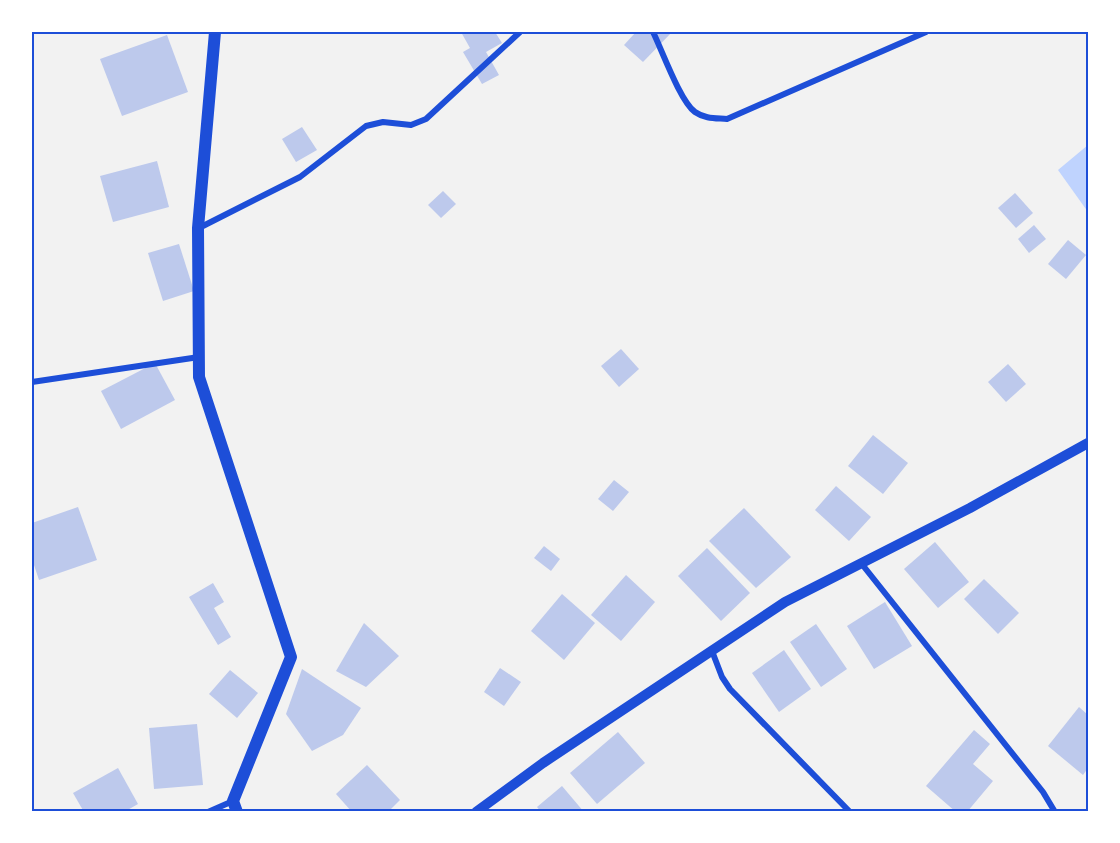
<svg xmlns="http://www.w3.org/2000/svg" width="1120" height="843" font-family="Figtree,sans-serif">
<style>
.water{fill:#bfd3fe}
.building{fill:#bdc9ec}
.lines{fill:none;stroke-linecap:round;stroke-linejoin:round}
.minor{stroke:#1d4ed8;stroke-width:6}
.tertiary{stroke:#1d4ed8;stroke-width:10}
.secondary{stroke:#1d4ed8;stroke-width:12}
.neatline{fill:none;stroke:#1d4ed8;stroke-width:2}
</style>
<rect width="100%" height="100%" fill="#f2f2f2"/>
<polygon class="water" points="1088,145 1088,212 1058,170"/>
<g class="building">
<polygon points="461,32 495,32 502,43 486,52 499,75 482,84 463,52 470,48"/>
<polygon points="636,32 672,32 643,62 624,45"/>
<polygon points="167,35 188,92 122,116 100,59"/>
<polygon points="302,127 317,150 296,162 282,139"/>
<polygon points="157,161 169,207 113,222 100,176"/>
<polygon points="443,191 456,204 441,218 428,205"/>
<polygon points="1015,193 1033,213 1016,228 998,208"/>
<polygon points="1034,225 1046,239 1029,253 1018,239"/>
<polygon points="1068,240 1086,255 1066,279 1048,264"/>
<polygon points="179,244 194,291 163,301 148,253"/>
<polygon points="621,349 639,369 619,387 601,366"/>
<polygon points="155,363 175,400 121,429 101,391"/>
<polygon points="1008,364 1026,384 1006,402 988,382"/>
<polygon points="873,435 908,463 883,494 848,466"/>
<polygon points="614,480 629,492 613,511 598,499"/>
<polygon points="836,486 871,517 849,541 815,510"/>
<polygon points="78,507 97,560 39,580 32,559 32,523"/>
<polygon points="744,508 791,557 756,588 709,541"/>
<polygon points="935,542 969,582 938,608 904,569"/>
<polygon points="544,546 560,559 551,571 534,558"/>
<polygon points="707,548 750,593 721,621 678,576"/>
<polygon points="626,575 655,602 621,641 591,615"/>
<polygon points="984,579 1019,613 998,634 964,599"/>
<polygon points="213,583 224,602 214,608 231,637 218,645 189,597"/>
<polygon points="562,594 595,623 564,660 531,631"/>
<polygon points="885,602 912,646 874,669 847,626"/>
<polygon points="364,623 399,656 366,687 336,671"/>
<polygon points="816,624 847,669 821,687 790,642"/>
<polygon points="784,650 811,689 779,712 752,673"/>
<polygon points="500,668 521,682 504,706 484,692"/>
<polygon points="302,669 361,708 343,735 312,751 286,714"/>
<polygon points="230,670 258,693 237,718 209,694"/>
<polygon points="1079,707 1088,715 1088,768 1083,775 1048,746"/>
<polygon points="197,724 203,785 154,789 149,728"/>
<polygon points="974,730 990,744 973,764 993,781 967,812 956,812 926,786"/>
<polygon points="618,732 645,763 597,804 570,773"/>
<polygon points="367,765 400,800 388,812 352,812 336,794"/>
<polygon points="118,768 138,804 124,812 84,812 73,793"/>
<polygon points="562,786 584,812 541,812 537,807"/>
</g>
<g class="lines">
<g class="minor">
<path d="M653,32C662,50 680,101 695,112C705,119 716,118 727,119L926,32"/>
<polyline points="199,228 300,177 366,126 383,122 411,125 426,119 520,32"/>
<polyline points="32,382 199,357"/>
<polyline points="861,563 1043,792 1055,812"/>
<polyline points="712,651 722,677 730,689 850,812"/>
<polyline points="208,812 233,801"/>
</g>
<polyline class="tertiary" points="476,812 543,763 785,602 970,508 1088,443"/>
<polyline class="secondary" points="215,32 198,228 199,377 291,657 233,801 237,812"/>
</g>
<rect width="1120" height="843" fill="none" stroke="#ffffff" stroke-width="66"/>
<rect x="33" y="33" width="1054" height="777" class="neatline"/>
</svg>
